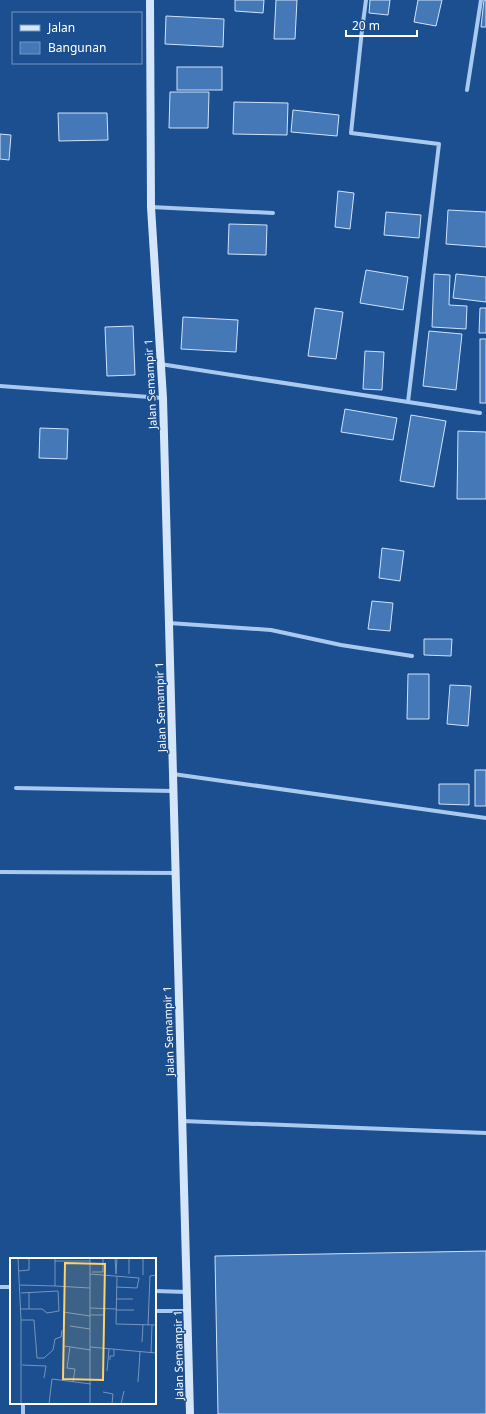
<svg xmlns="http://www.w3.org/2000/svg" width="486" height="1414" font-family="'Noto Sans',sans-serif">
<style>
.building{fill:#4478b7;stroke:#cfe3fa}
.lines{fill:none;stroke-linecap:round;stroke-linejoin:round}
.street{stroke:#a9c9ee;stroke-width:4}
.secondary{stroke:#d6e6fa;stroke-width:8}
.labels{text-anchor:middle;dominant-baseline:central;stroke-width:3;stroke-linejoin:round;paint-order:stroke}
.street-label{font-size:11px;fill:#fff;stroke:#1b4f8f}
.inset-road{fill:none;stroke:#7695bc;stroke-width:1}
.view{fill:#ffd166;fill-opacity:0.15;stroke:#ffd166;stroke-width:2}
.inset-edge{fill:none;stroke:#fff;stroke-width:2}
</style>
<rect width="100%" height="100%" fill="#1b4f8f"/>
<g class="building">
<polygon points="235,0 264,0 263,13 235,11"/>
<polygon points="276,0 297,0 295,39 274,39"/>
<polygon points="370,0 390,0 388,15 369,13"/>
<polygon points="418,0 442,0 436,26 414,22"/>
<polygon points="484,0 486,0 486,27 481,27"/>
<polygon points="166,16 224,19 223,47 165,44"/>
<rect x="177" y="67" width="45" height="23"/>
<polygon points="170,92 209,92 208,128 169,128"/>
<polygon points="234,102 288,103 287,135 233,134"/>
<polygon points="293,110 339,115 337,136 291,132"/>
<polygon points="58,113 107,113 108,140 59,141"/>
<polygon points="0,134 11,135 9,160 0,159"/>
<polygon points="338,191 354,193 350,229 335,227"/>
<polygon points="448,210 486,212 486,247 446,244"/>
<polygon points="386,212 421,215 419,238 384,235"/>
<polygon points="229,224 267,225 266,255 228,254"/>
<polygon points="366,270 408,277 403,310 360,303"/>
<polygon points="434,274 450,275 449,305 467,306 466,329 432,327"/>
<polygon points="456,274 486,277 486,302 453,298"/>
<polygon points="315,308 343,312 336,359 308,356"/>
<polygon points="480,308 486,308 486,333 479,333"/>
<polygon points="183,317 238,320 236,352 181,349"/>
<polygon points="133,326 135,375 107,376 105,327"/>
<polygon points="429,331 462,334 456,390 423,386"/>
<rect x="480" y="339" width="6" height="64"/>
<polygon points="365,351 384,352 382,390 363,389"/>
<polygon points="345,409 397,418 393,440 341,432"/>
<polygon points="411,415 446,421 434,487 400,481"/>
<polygon points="40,428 68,429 67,459 39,458"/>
<polygon points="458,431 486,432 486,499 457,499"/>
<polygon points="382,548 404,551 400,581 379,578"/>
<polygon points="372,601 393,603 390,631 368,629"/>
<polygon points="424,639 452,639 451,656 424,655"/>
<polygon points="408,674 429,674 429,719 407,719"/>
<polygon points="450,685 471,686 468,726 447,724"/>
<rect x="475" y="770" width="11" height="36"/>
<polygon points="439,784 469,784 469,805 439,804"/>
<polygon points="486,1251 486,1414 218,1414 215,1256"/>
</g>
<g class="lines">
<g class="street">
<polyline points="366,0 362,30 351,133 439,144 408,402"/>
<polyline points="467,90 481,0"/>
<polyline points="151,207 273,213"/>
<polyline points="160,364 480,413"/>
<polyline points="0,386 163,398"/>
<polyline points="169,623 271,630 341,645 412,656"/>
<polyline points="173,774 486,818"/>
<polyline points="16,788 173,791"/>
<polyline points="0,872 175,873"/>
<polyline points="182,1121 486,1133"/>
<polyline points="0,1287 11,1287"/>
<polyline points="155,1291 187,1292"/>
<polyline points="155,1311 187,1311"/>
<polyline points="23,1403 23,1414"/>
</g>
<polyline class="secondary" points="150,0 151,207 163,398 190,1414"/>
</g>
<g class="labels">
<g class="street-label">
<text transform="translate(150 384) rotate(-93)">Jalan Semampir 1</text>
<text transform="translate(160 707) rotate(-92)">Jalan Semampir 1</text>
<text transform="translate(168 1031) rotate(-92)">Jalan Semampir 1</text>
<text transform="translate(178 1355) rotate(-91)">Jalan Semampir 1</text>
</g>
</g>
<g transform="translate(10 1258)">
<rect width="146" height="146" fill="#1b4f8f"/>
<path class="inset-road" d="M8,0L11,62V146M80,0V146M105,0L106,16M133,0V17M45,3H80M9,13L19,12V1L14,0M82,14H93V0M80,16L129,20L127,30L106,29M106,16L107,0M119,16V0M107,18L106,66L146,67M10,27L45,28V0M45,28L80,30M11,35L48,33L49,53L37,55L32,51H11M106,41H123M80,50L106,51M19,51V35M106,52H124M53,54L80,58M80,57H93M11,62H24L27,100H34L43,92L45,81L51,79L52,72M138,67L140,18L146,17M60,68L80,71M132,84L133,67M54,88L81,92M60,89L57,110L65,111L63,124M80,89L146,95M141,95L142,67M100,102V98H104V91M12,107L36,108L34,120M97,113L99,91M128,124L130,94M93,134L103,136L102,146M39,146L42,121L81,126M111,146L114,133"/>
<path class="view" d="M55,5L95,6L93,122L53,121Z"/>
<rect width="146" height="146" class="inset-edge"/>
</g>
<rect x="12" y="12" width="130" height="52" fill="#1b4f8f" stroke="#7695bc"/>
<rect x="20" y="25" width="20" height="6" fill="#d6e6fa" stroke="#7695bc"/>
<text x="48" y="32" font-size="12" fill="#ffffff">Jalan</text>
<rect x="20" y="42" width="20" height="12" fill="#4478b7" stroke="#7695bc"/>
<text x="48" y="52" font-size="12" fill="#ffffff">Bangunan</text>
<path d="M346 30v6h71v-6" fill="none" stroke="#ffffff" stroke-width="2"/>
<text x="352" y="30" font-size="12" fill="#ffffff" stroke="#1b4f8f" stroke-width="3" paint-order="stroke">20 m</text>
</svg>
